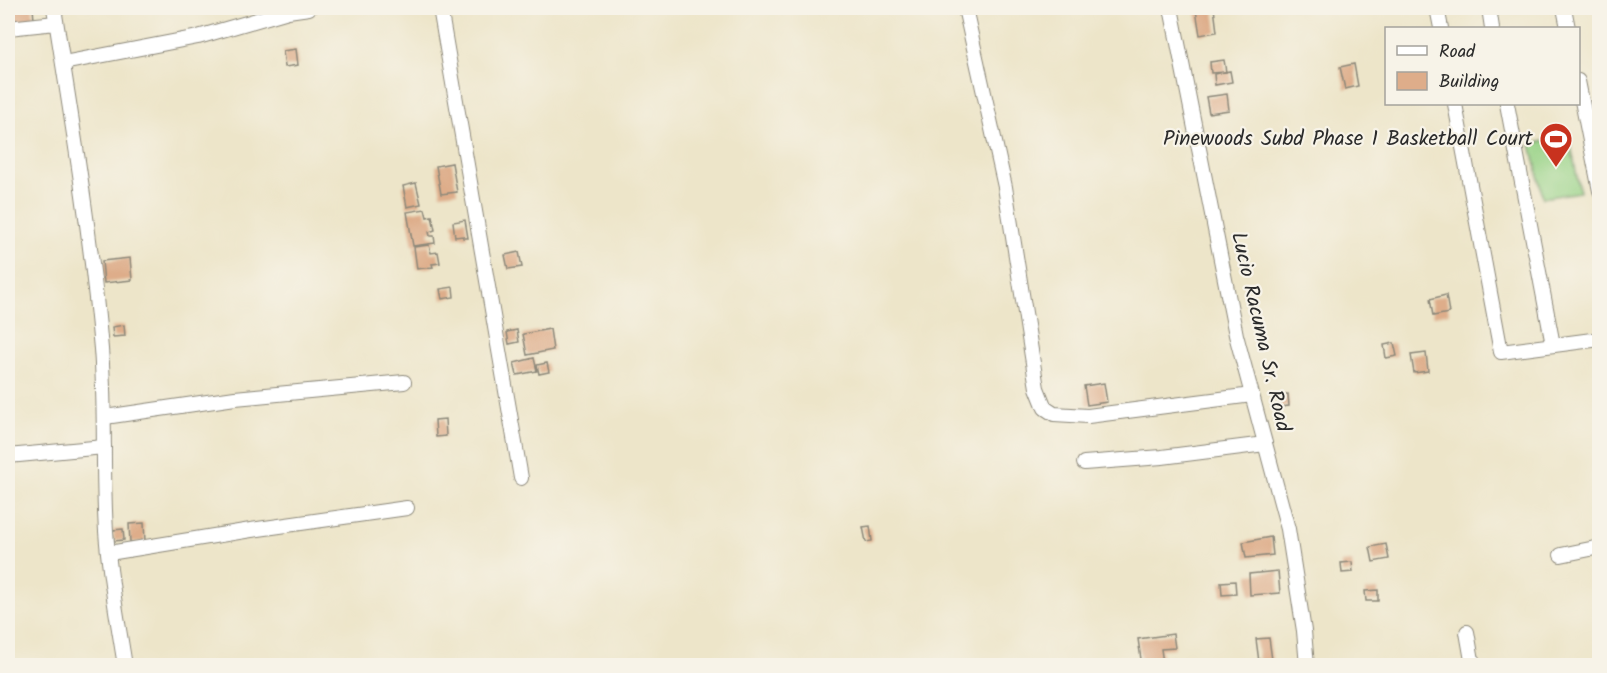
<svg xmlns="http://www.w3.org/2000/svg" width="1607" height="673" font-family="Kalam,sans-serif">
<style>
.green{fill:#99d387;stroke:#627f59;stroke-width:1.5}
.building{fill:#dead8a}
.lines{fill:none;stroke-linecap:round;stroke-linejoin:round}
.minor-casing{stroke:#8c887a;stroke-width:16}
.minor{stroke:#fff;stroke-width:14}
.labels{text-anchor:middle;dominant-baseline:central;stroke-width:4.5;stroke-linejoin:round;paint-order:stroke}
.poi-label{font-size:21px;fill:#2b2b2b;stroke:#f7f3e8;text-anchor:end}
.street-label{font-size:21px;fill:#2b2b2b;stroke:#f7f3e8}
</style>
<rect width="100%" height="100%" fill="#f7f3e8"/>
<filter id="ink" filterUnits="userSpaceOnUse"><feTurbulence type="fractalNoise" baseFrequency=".0167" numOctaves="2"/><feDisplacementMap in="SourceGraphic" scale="12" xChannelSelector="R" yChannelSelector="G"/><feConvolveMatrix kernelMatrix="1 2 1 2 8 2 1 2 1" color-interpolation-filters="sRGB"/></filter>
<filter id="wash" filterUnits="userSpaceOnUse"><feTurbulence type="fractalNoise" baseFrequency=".008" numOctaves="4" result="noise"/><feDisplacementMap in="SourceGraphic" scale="24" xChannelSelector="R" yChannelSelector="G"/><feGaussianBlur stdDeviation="1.35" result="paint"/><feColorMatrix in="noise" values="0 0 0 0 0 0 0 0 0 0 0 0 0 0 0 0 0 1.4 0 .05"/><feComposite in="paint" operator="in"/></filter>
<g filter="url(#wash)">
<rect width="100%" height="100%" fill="#ede5c9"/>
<polygon class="green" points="1569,135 1580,192 1543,198 1531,144"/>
<g id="blocks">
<g class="building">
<polygon points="8,8 33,8 34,20 8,23"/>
<polygon points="1200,8 1214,8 1217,32 1200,35 1196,10 1200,10"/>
<polygon points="296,49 298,65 285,67 283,51"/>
<polygon points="1224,60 1226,72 1211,73 1210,62"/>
<polygon points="1354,64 1358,86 1345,89 1340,67"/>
<polygon points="1230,71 1232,82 1215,85 1214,74"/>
<polygon points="1227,94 1229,110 1209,113 1206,97"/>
<polygon points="452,163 457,192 441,194 436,166"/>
<polygon points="416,183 421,204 407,207 403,186"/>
<polygon points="425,209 427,217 432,216 435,230 429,232 430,236 434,236 435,243 413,246 407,212"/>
<polygon points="465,220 468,238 463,238 463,236 455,237 453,222"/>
<polygon points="429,245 431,253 438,252 440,263 432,264 433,267 417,269 414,247"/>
<polygon points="519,252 522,267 508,269 505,255"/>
<polygon points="130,258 132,280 104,283 102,261"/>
<polygon points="453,287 454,297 442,299 440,289"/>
<polygon points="1446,295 1449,313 1433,316 1430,299"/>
<polygon points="124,325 125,336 113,337 112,327"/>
<polygon points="550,329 553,350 527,355 523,334"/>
<polygon points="517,330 519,342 509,344 507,332"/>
<polygon points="1394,343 1397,356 1386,358 1384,345"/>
<polygon points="1426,353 1428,371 1414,373 1411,355"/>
<polygon points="534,358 537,371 517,375 514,363"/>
<polygon points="547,363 549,372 539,374 537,365"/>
<polygon points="1104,383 1107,402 1087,405 1084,386"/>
<polygon points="1288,394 1289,406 1280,407 1279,395"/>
<polygon points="445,419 446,436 436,437 435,420"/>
<polygon points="144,523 145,542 130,542 129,524"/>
<polygon points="870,526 872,541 866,542 863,527"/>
<polygon points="123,529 124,540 114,541 113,530"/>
<polygon points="1271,537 1273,555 1246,558 1243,542"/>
<polygon points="1386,544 1389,559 1373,562 1370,547"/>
<polygon points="1352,562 1353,572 1342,573 1341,563"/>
<polygon points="1278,571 1280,593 1250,595 1249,574"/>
<polygon points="1235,581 1236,594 1222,595 1221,582"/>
<polygon points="1378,590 1378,601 1366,601 1365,591"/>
<polygon points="1173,634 1175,648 1161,649 1163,663 1142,666 1138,639"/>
<polygon points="1269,638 1272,660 1259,662 1256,639"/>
</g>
</g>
</g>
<g filter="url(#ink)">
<use href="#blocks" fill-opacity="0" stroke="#8c887a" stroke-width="1.5"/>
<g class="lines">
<defs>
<g id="minor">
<path d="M54,8C72,121 91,234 101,349C106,410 102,470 106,531C109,576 118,621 125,666"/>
<polyline points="440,8 521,478"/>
<polyline points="965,8 1005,187 1037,388 1045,408 1054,414 1088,416 1252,395"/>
<polyline points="1171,8 1236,335 1288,529 1304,631 1307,666"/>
<polyline points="1437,8 1441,28"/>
<polyline points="1489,8 1492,28"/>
<polyline points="1564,8 1568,28"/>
<polyline points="8,28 56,23"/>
<polyline points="63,63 198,37 288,11 309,8"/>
<polyline points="1578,81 1600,191"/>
<polyline points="1455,104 1501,352 1600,339"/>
<polyline points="1507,104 1553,345"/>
<polyline points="105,417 235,398 404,382"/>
<polyline points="8,456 104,447"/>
<polyline points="1084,463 1162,457 1265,444"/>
<polyline points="109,553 251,530 407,508"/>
<polyline points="1561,555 1600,547"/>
<polyline points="1467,632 1473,666"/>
</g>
</defs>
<use href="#minor" class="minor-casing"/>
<use href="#minor" class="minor"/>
</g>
</g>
<defs>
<symbol id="stadium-pin" viewBox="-11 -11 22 30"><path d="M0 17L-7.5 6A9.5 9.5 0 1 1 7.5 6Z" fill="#c8321e" stroke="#f7f3e8"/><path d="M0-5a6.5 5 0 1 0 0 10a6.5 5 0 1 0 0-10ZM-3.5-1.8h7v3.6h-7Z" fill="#fff"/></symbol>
</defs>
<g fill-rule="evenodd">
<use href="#stadium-pin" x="1537" y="120" width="38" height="52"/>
</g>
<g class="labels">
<g class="poi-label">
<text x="1533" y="139">Pinewoods Subd Phase 1 Basketball Court</text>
</g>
<g class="street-label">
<text transform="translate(1260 332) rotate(77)">Lucio Racuma Sr. Road</text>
</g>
</g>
<rect width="1607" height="673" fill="none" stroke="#f7f3e8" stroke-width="30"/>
<rect x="1385" y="27" width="195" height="78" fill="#f7f3e8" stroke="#a5a39c" stroke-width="1.5"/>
<rect x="1397" y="46" width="30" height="9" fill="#ffffff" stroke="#a5a39c" stroke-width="1.5"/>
<text x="1439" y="57" font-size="18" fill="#2b2b2b">Road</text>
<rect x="1397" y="72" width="30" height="18" fill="#dead8a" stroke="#a5a39c" stroke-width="1.5"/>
<text x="1439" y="87" font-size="18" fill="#2b2b2b">Building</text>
</svg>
